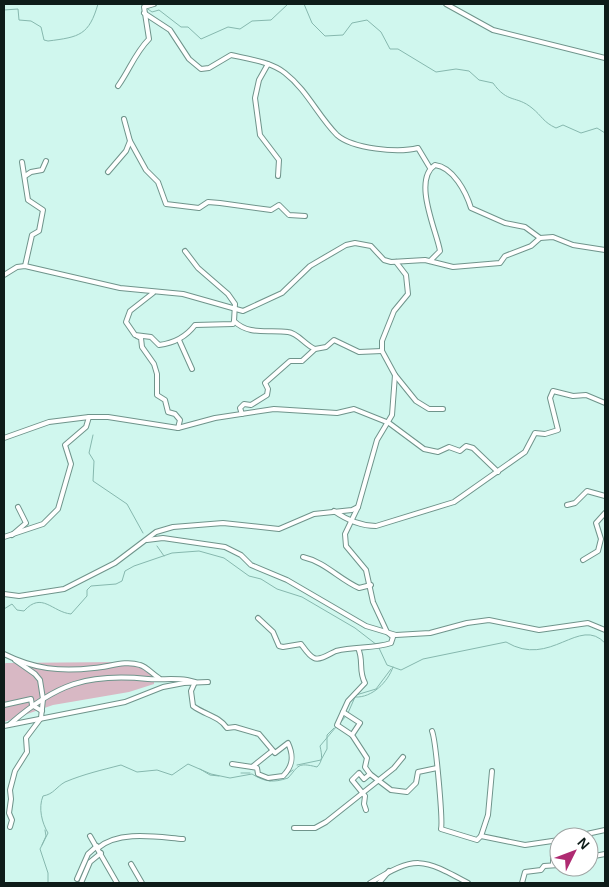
<svg xmlns="http://www.w3.org/2000/svg" width="609" height="887" font-family="Arial,sans-serif">
<style>
.green{fill:#d8b8c4}
.lines{fill:none;stroke-linecap:round;stroke-linejoin:round}
.stream{stroke:#86b8ae;stroke-width:1}
.minor-casing{stroke:#6f948b;stroke-width:6}
.minor{stroke:#fff;stroke-width:4}
</style>
<rect width="100%" height="100%" fill="#d0f7ee"/>
<polygon class="green" points="119,662 139,666 154,677 154,684 129,692 53,705 4,722 4,664 6,663"/>
<g class="lines">
<g class="stream">
<polyline points="141,4 152,12 159,10 181,27 188,27 201,39 228,27 240,29 252,21 271,20 288,4"/>
<path d="M304,4L312,23L325,36L343,35L352,23L367,20L381,32L390,49H398L436,72L456,69L469,71L479,80L493,83C508,104 516,95 532,108C542,116 543,122 556,128L563,125L581,133L597,128L605,133"/>
<path d="M4,10L18,9L19,20L31,21L41,27L44,40L48,41C80,37 89,35 98,4"/>
<polyline points="93,435 89,453 94,461 93,481 127,504 143,533"/>
<polyline points="157,546 164,556"/>
<path d="M4,609L12,604L17,610L24,611C42,591 52,612 71,614L87,596V590L91,586L116,584L122,581L125,571L134,566L172,553L199,551L224,558L249,576L261,579L277,589L302,597L355,628L377,645"/>
<path d="M379,648L387,665L401,670L423,659L506,642C551,669 579,615 605,643"/>
<polyline points="356,695 376,689 391,669"/>
<path d="M348,713L355,697C372,698 388,682 393,667"/>
<polyline points="340,723 346,716"/>
<polyline points="297,765 321,760 327,749 327,735 334,728"/>
<polyline points="200,769 210,775 219,776"/>
<polyline points="241,773 250,773"/>
<polyline points="286,775 293,770"/>
<polyline points="258,777 270,781 278,778"/>
<polyline points="42,845 46,836 45,830"/>
<path d="M48,883V873L40,849L48,833C42,823 38,808 43,796C54,794 56,787 65,782C84,774 102,770 121,765L137,772L157,770L172,775L188,764L211,774L230,778L252,774C265,782 273,783 288,778C299,766 297,762 317,767C323,761 322,755 320,746L336,727"/>
</g>
<defs>
<g id="minor">
<polyline points="446,4 493,30 605,58"/>
<path d="M144,13L170,30L189,59L201,69L209,68L231,55C249,59 271,62 285,73C307,90 318,116 337,135C353,149 398,153 418,148L430,168"/>
<polyline points="268,64 259,80 255,98 260,135 279,160 278,176"/>
<path d="M118,86C129,71 135,53 149,39L144,7L154,4"/>
<polyline points="130,141 146,170 158,182 166,204 199,208 208,202 220,203 271,210 279,205 289,215 305,216"/>
<polyline points="22,162 28,200 43,210 39,231 32,235 25,266"/>
<polyline points="108,172 126,151 130,141 124,119"/>
<polyline points="25,176 31,172 42,170 46,161"/>
<path d="M185,251L198,268L228,294L235,304L234,321C249,336 269,329 288,332C298,333 305,345 315,349"/>
<path d="M430,261L440,251C437,232 412,180 435,165C453,167 466,192 471,208L505,223L525,227L540,238"/>
<polyline points="4,275 17,267 25,266 120,288 183,294 243,311 282,293 310,266 346,245 355,243 371,246 384,260 391,262 425,260 453,267 500,263 505,256 531,246 540,238 553,237 573,245 605,250"/>
<path d="M153,293L130,311L126,322L135,335L151,337L159,345C175,343 186,337 195,325L233,324L234,321"/>
<polyline points="137,336 141,338 142,347 154,364 157,374 157,395 165,400 168,412 175,414 180,420 178,428"/>
<polyline points="179,340 192,369"/>
<polyline points="395,375 416,401 429,409 443,409"/>
<polyline points="242,414 240,408 244,404 251,405 267,395 268,389 265,383 290,361 302,361 315,349 326,347 334,340 359,352 382,351"/>
<polyline points="4,438 49,422 89,417 108,417 178,428 215,418 274,409 337,413 354,409 389,423 424,449 438,452 449,447 460,451 466,446 473,448 498,472"/>
<polyline points="567,505 575,503 587,491 605,496"/>
<path d="M334,511C347,520 360,526 376,526L454,502L525,452L535,433L545,434L558,430L550,398L553,391L573,396L586,395L605,403"/>
<polyline points="12,535 26,523 18,507"/>
<polyline points="4,537 43,524 58,509 71,464 65,445 86,427 89,417"/>
<polyline points="147,540 163,538 225,547 241,555 251,565 287,580 366,626 396,635 430,633 467,623 489,620 539,630 588,623 605,630"/>
<path d="M303,557C325,562 339,579 359,588L371,585"/>
<polyline points="583,560 598,551 601,539 596,523 605,513"/>
<polyline points="4,594 19,596 64,589 115,563 156,532 173,527 223,523 279,529 314,514 352,510 358,507"/>
<path d="M258,618L273,632L279,646L283,647L301,644C304,648 309,656 314,658C320,661 331,653 336,651C355,646 374,649 391,643L393,637L387,632L373,602L366,570L346,546L345,534L358,507L377,440L392,415L395,375L382,351V341L394,311L408,294L406,275L396,262"/>
<path d="M4,654C34,669 60,672 94,668C109,667 125,660 140,665C147,667 152,674 159,678"/>
<polyline points="4,705 31,699 32,705 42,711"/>
<polyline points="343,712 360,723 352,735 367,758 365,767 370,774 364,779 359,773 352,780 365,796 364,804 366,810"/>
<path d="M10,724C56,684 87,673 148,679C161,680 174,678 187,680L195,682L191,691L193,706C205,715 219,716 227,728L235,727L259,734L275,753L288,743C294,756 293,766 283,776L268,778L258,774L257,768L252,767"/>
<polyline points="4,726 125,702 163,687 184,683 208,682"/>
<path d="M432,731C436,741 443,822 441,829L477,840L481,836L525,845L559,840"/>
<path d="M352,735L337,725L348,701L365,683C358,670 364,661 358,648"/>
<polyline points="232,764 252,767 272,751"/>
<polyline points="370,774 391,790 407,792 416,783 418,772 437,768"/>
<polyline points="10,827 12,820 9,813 11,799 10,790 15,771 27,752 26,738 41,718 43,699 40,680 35,674 15,660"/>
<polyline points="294,828 315,828 326,822 394,768 403,757"/>
<polyline points="90,836 117,883"/>
<polyline points="481,836 488,815 492,771"/>
<polyline points="573,837 605,830"/>
<path d="M98,848C119,830 157,837 183,839"/>
<polyline points="589,857 605,854"/>
<polyline points="131,864 142,883"/>
<polyline points="553,865 553,857 559,856"/>
<polyline points="77,879 88,854 97,846"/>
<polyline points="81,883 90,862 101,853"/>
<path d="M370,883C416,855 422,858 468,883"/>
<polyline points="379,883 389,871"/>
<polyline points="522,883 525,872 541,870 544,866 559,865"/>
</g>
</defs>
<use href="#minor" class="minor-casing"/>
<use href="#minor" class="minor"/>
</g>
<rect width="609" height="887" fill="none" stroke="#0e1c19" stroke-width="10"/>
<g transform="translate(574 852) rotate(48)"><circle r="24" fill="#ffffff" stroke="#9fa4a3"/>
<path d="M0-4L9 19L0 12L-9 19Z" fill="#af2a71"/>
<text y="-8" font-size="14" font-weight="bold" text-anchor="middle" fill="#0e1c19">N</text>
</g>
</svg>
